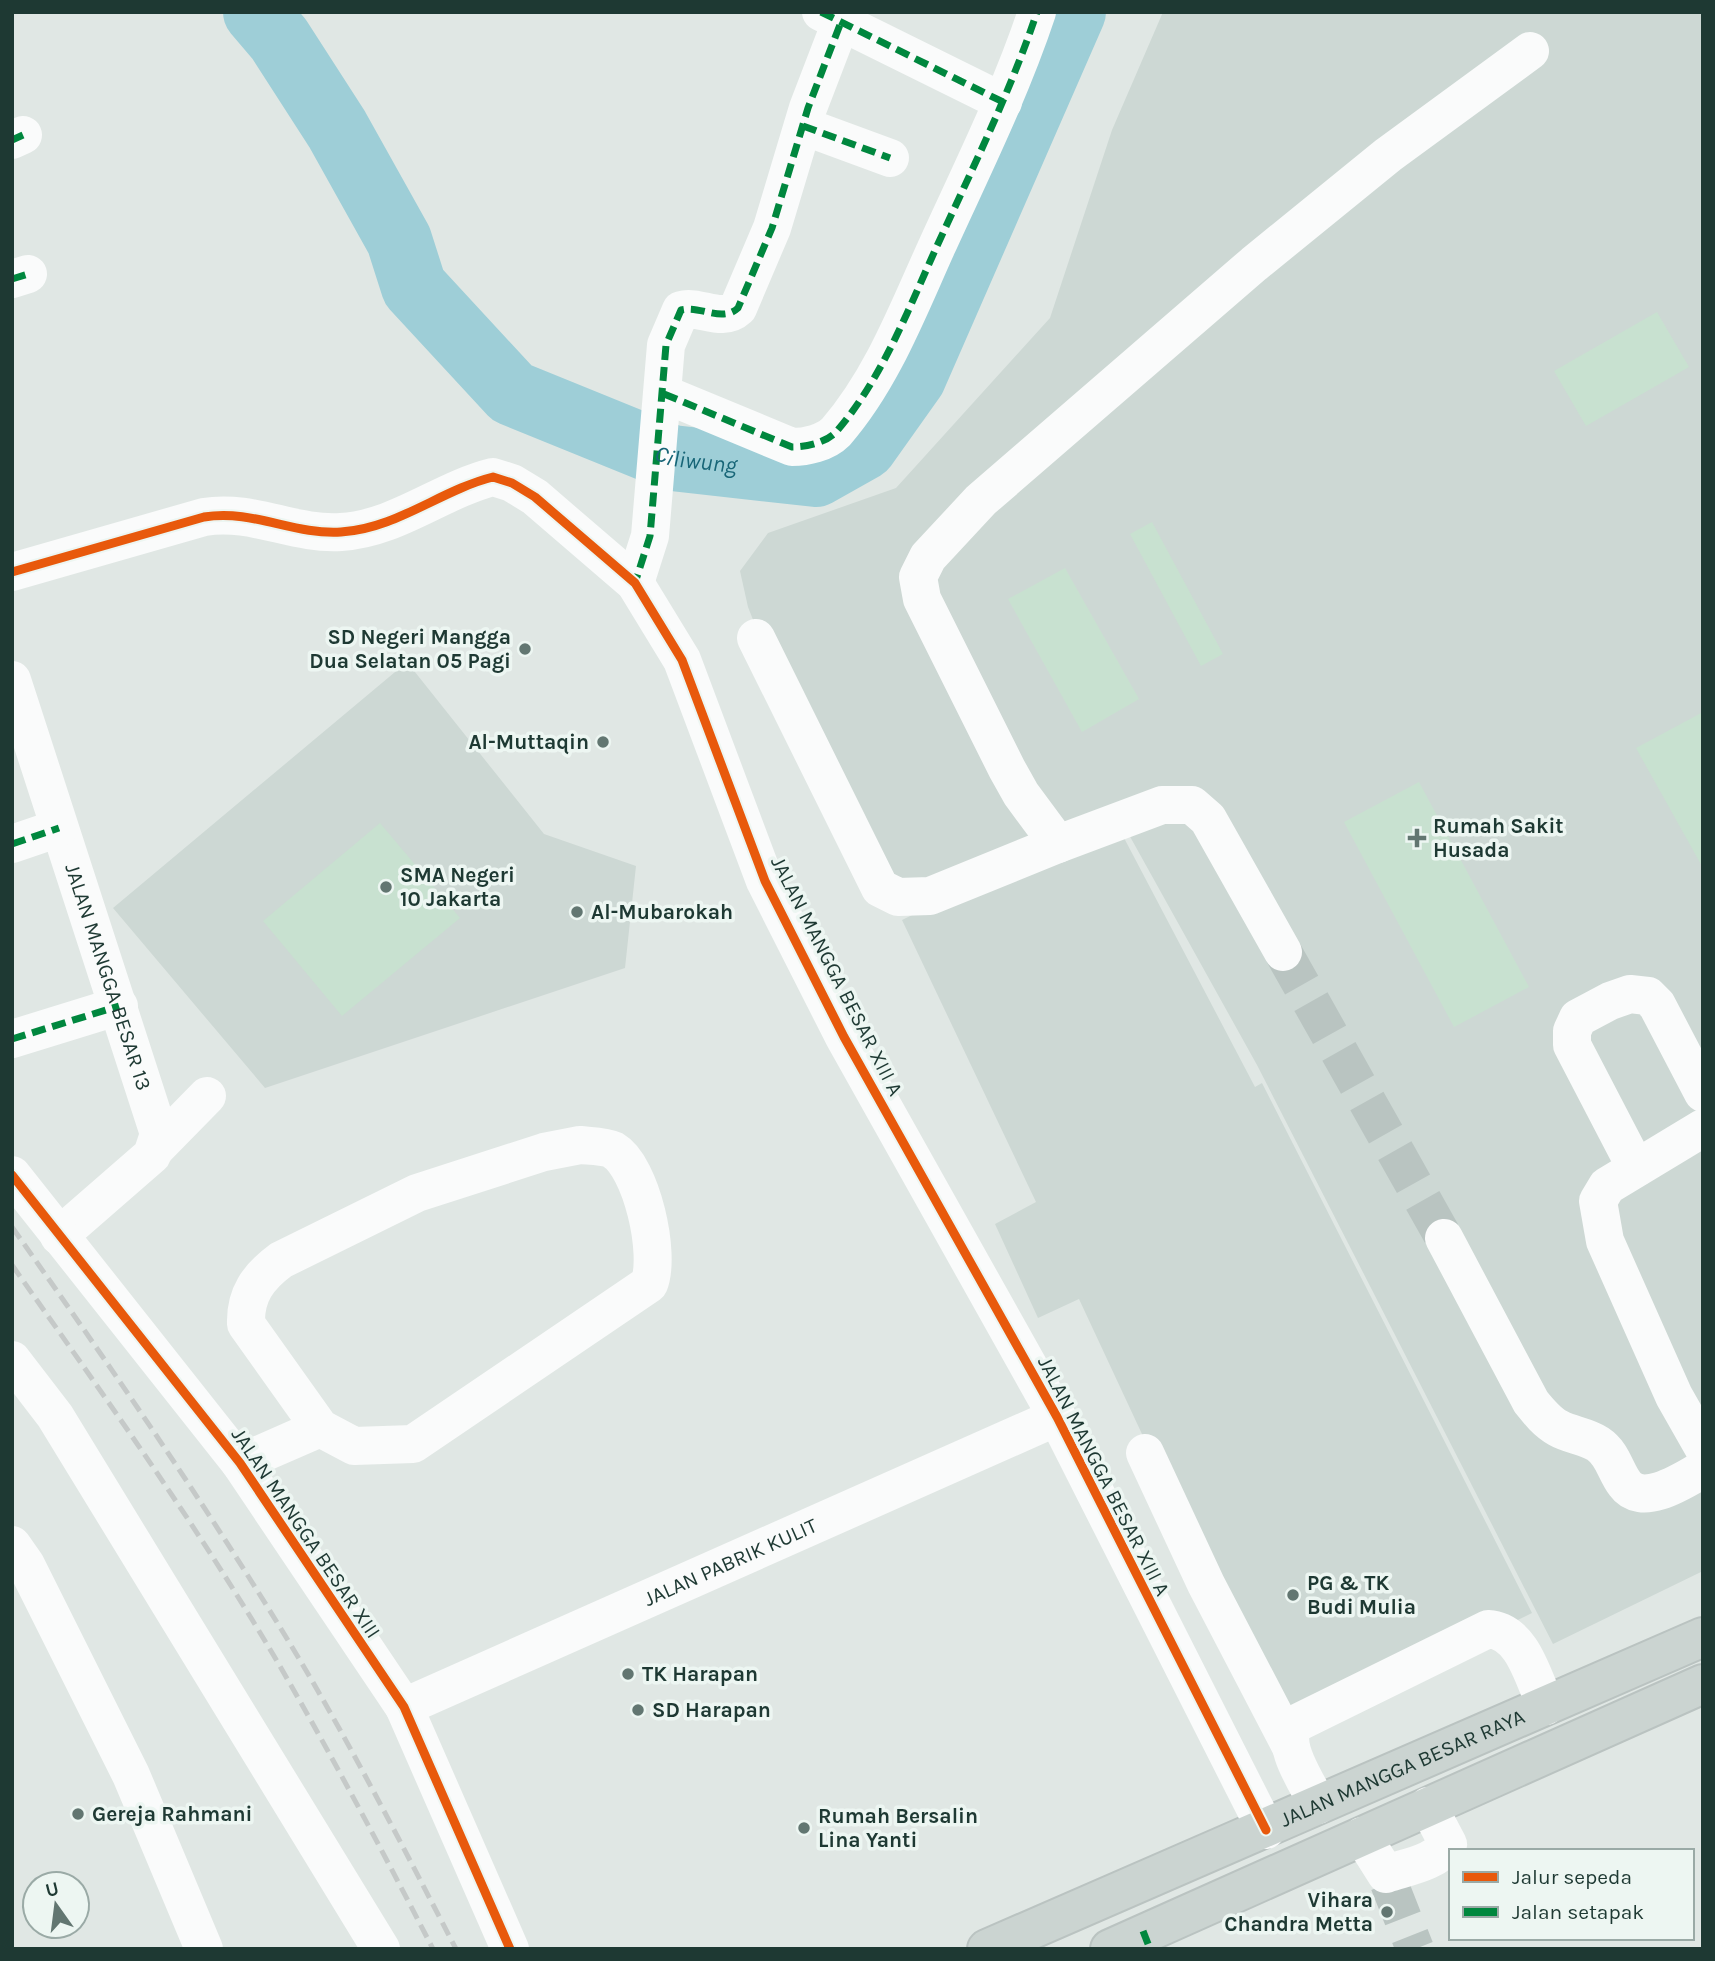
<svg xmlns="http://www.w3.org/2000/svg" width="1715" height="1961" font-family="Karla,sans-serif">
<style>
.built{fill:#cdd8d4}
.green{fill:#c8e1d0}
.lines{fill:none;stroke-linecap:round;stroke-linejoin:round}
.river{stroke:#9eced7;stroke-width:66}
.minor-tunnel{stroke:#b9c4c1;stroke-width:38;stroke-dasharray:38 19;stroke-linecap:butt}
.major-casing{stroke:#bac3c1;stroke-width:42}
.minor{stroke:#fafbfb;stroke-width:38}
.major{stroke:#cbd4d1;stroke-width:38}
.rail{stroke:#c5c9c8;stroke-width:5;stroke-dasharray:14 7;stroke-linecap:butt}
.quiet{stroke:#00873e;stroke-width:7;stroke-dasharray:14 7;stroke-linecap:butt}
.cycleway-casing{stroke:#edf6f2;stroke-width:13}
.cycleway{stroke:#e8590c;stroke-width:9}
.poi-dot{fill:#627671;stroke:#edf6f2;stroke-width:2.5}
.labels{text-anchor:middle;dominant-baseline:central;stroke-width:7;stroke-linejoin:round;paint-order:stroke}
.poi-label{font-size:21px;font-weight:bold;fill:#1e3933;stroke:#edf6f2;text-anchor:start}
.street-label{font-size:21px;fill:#1e3933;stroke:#edf6f2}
.water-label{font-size:23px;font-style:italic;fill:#176577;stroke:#edf6f2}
</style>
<rect width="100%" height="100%" fill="#e0e7e4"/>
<g class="built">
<polygon points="1163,12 1703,12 1703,1571 1553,1644 1257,1065 1113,806 894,911 779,686 748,607 740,571 768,533 896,488 1050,318 1112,130"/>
<polygon points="407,662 544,834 636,866 625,968 265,1088 113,908"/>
<polygon points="1113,817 1255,1087 1262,1083 1532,1613 1291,1730 1204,1567 1079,1299 1038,1318 995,1224 1036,1202 902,920"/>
</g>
<g class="green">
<polygon points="1657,312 1689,367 1586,426 1554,371"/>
<polygon points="1152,522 1223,654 1201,666 1130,534"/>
<polygon points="1065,568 1139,699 1082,732 1008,599"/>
<polygon points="1703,712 1703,868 1636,748"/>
<polygon points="1419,782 1529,987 1454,1027 1344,822"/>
<polygon points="380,823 460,918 342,1016 263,921"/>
</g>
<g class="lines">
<path class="river" id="s1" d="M256,12L279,39L337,129L399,240L414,287L512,393L672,458L816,474L864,447L913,378L1073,12"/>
<g class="minor-tunnel">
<polyline points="1283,952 1444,1238"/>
<polyline points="1389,1883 1415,1949"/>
</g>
<defs>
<g id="major">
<path id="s4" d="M987,1949L1703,1637"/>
<polyline points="1110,1949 1703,1684"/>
</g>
</defs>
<use href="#major" class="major-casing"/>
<g class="minor">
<polyline points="821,12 1003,102"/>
<polyline points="803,126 890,158"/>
<polyline points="12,140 23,135"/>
<polyline points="12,279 28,274"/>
<path d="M664,394L792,447C806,447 825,443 836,432C882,379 908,310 937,246C972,169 1010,93 1037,12"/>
<path d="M12,572L204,517C253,509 293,535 341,532C396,529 441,490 493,477L512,483L535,497L635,583L682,660L765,881L844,1037L1057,1417L1266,1830"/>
<path d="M635,583L650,536L666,345L681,310C700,305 722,323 738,308L772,228L808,108L841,22"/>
<polyline points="756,638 880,888 898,897 930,896 1058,844"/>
<path id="s2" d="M12,680L159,1134L152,1155L59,1236"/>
<polyline points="12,844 59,828"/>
<polyline points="1283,952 1208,819 1192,805 1162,805 1058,844 1021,794 1007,769 922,599 918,577 928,557 981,500 1254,264 1388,155 1530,51"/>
<polyline points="12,1039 119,1006"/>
<polyline points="1703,1128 1607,1186 1598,1201 1605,1241 1674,1396 1703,1447"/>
<path d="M580,1145C589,1146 605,1146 613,1150C642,1167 661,1255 649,1284L413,1444L354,1446L320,1428L246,1324C245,1295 258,1277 281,1260L417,1193L544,1152Z"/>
<polyline points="157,1147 207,1096"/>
<polyline points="1636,1168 1572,1045 1572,1031 1578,1018 1610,1001 1630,994 1648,996 1657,1005 1703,1093"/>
<polyline points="12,1175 240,1463 404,1707 510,1949"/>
<path d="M1444,1238L1531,1402C1539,1412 1547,1422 1558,1428C1570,1435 1586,1436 1598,1444C1613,1454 1615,1471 1625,1484C1642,1508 1684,1480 1703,1469"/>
<polyline points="12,1360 55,1416 381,1949"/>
<polyline points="1145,1453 1206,1584 1290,1745"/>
<polyline points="240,1463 320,1428"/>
<polyline points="12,1545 26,1565 131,1775 204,1949"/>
<path id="s3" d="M404,1707L1057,1417"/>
<path d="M1318,1805C1309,1785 1279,1745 1295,1724L1488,1629C1523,1631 1533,1678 1546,1706"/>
<path d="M1362,1836L1386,1874C1406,1867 1436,1863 1448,1844L1428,1806"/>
</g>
<use href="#major" class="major"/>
<g class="rail">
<path d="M12,1227C108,1363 202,1499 289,1642C349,1741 402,1845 456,1949"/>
<path d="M12,1265C102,1393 194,1521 274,1656C330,1752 382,1850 433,1949"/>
</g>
<g class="quiet">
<polyline points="821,12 1003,102"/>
<polyline points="803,126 890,158"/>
<polyline points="12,140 23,135"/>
<polyline points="12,279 28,274"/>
<path d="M664,394L792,447C806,447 825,443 836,432C882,379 908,310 937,246C972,169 1010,93 1037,12"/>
<path d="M631,580L635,583L650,536L666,345L681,310C700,305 722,323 738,308L772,228L808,108L841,22"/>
<polyline points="12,844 59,828"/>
<polyline points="12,1039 119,1006"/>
<polyline points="1143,1931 1150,1949"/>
</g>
<defs>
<g id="cycleway">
<path d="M12,572L204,517C253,509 293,535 341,532C396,529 441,490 493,477L512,483L535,497L635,583L682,660L765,881L844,1037L1057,1417L1266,1830"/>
<polyline points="12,1175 240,1463 404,1707 510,1949"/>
</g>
</defs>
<use href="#cycleway" class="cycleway-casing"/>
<use href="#cycleway" class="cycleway"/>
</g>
<g class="poi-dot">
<circle cx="525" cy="649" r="7"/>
<circle cx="603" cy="742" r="7"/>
<path d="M1413.5 827.5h7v7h7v7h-7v7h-7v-7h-7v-7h7z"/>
<circle cx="386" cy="887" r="7"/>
<circle cx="577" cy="912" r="7"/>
<circle cx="1293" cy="1595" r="7"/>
<circle cx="628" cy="1674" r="7"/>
<circle cx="638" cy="1710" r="7"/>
<circle cx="78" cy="1814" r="7"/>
<circle cx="804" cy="1828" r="7"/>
<circle cx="1387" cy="1912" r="7"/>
</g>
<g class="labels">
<g class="poi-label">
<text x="511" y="637" text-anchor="end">SD Negeri Mangga<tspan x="511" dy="24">Dua Selatan 05 Pagi</tspan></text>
<text x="589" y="742" text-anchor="end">Al-Muttaqin</text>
<text x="1433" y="826">Rumah Sakit<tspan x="1433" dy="24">Husada</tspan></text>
<text x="400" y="875">SMA Negeri<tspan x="400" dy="24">10 Jakarta</tspan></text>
<text x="591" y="912">Al-Mubarokah</text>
<text x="1307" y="1583">PG &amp; TK<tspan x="1307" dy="24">Budi Mulia</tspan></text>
<text x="642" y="1674">TK Harapan</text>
<text x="652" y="1710">SD Harapan</text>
<text x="92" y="1814">Gereja Rahmani</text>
<text x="818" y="1816">Rumah Bersalin<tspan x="818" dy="24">Lina Yanti</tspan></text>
<text x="1373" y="1900" text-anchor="end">Vihara<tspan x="1373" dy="24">Chandra Metta</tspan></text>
</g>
<g class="street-label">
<text stroke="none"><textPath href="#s2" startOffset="312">JALAN MANGGA BESAR 13</textPath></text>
<text transform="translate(837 976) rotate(63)">JALAN MANGGA BESAR XIII A</text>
<text transform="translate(1104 1476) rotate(63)">JALAN MANGGA BESAR XIII A</text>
<text transform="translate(306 1533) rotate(56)">JALAN MANGGA BESAR XIII</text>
<text stroke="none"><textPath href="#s3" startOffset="357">JALAN PABRIK KULIT</textPath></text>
<text stroke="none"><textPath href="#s4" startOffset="453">JALAN MANGGA BESAR RAYA</textPath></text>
</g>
<g class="water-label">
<text stroke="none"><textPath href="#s1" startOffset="660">Ciliwung</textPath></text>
</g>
</g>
<rect width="1715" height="1961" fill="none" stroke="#1e3933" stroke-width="28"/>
<rect x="1449" y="1849" width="245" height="91" fill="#edf6f2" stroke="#9aaaa6" stroke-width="2"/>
<rect x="1463" y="1872" width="35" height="10" fill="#e8590c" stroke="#9aaaa6" stroke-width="2"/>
<text x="1512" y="1884" font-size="21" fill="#1e3933">Jalur sepeda</text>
<rect x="1463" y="1907" width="35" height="10" fill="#00873e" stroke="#9aaaa6" stroke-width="2"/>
<text x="1512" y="1919" font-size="21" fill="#1e3933">Jalan setapak</text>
<g transform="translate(56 1905) rotate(346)"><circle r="33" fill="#edf6f2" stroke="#9aaaa6" stroke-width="2"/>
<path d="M0-5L12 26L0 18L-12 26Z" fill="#627671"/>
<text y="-10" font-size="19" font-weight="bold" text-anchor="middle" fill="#1e3933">U</text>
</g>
</svg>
